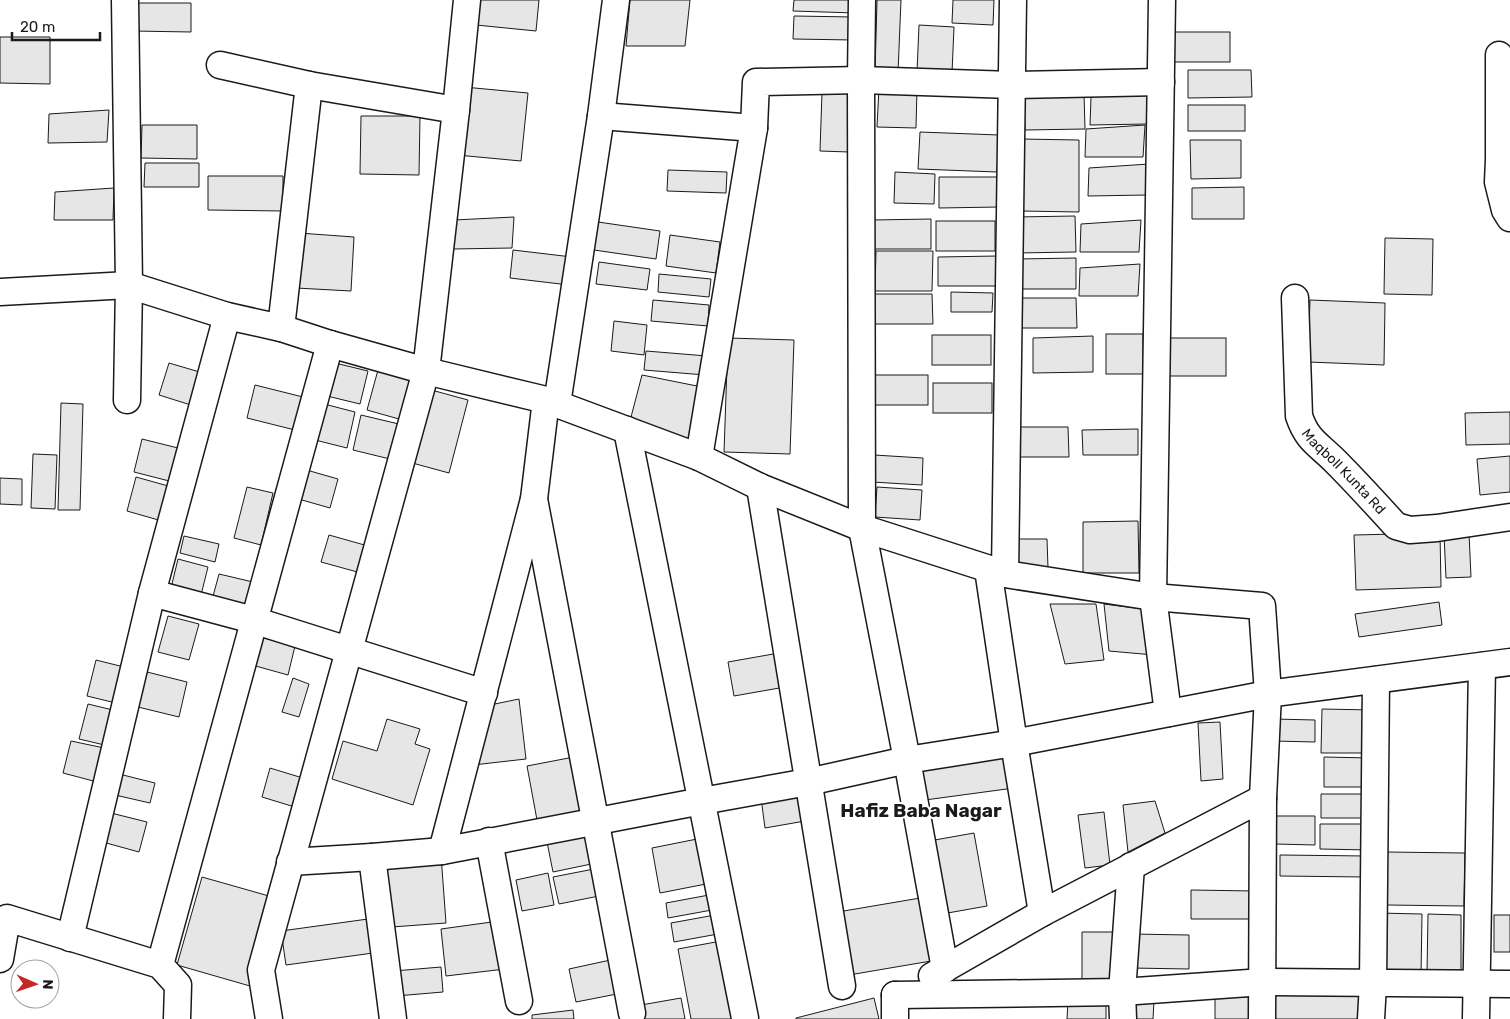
<svg xmlns="http://www.w3.org/2000/svg" width="1510" height="1019" font-family="Rubik,sans-serif">
<style>
.building{fill:#e6e6e6;stroke:#1a1a1a}
.lines{fill:none;stroke-linecap:round;stroke-linejoin:round}
.minor-casing{stroke:#1a1a1a;stroke-width:29}
.minor{stroke:#fff;stroke-width:26}
.labels{text-anchor:middle;dominant-baseline:central;stroke-width:4;stroke-linejoin:round;paint-order:stroke}
.street-label{font-size:14px;fill:#1a1a1a;stroke:#fff}
.district-label{font-size:19px;font-weight:bold;fill:#1a1a1a;stroke:#fff}
</style>
<rect width="100%" height="100%" fill="#fff"/>
<g class="building">
<polygon points="478,0 539,0 536,31 476,25"/>
<polygon points="630,0 690,0 685,46 626,46"/>
<polygon points="794,0 855,0 855,13 793,11"/>
<polygon points="877,0 901,0 898,73 875,73"/>
<polygon points="953,0 994,0 993,25 952,23"/>
<polygon points="134,3 191,3 191,32 133,31"/>
<polygon points="794,16 854,17 853,40 793,39"/>
<polygon points="919,25 954,27 952,73 917,72"/>
<rect x="1170" y="32" width="60" height="30"/>
<polygon points="0,37 50,37 50,84 0,83"/>
<polygon points="1188,70 1251,70 1252,97 1188,98"/>
<polygon points="464,87 528,93 521,161 457,155"/>
<polygon points="879,88 917,89 916,128 877,127"/>
<polygon points="822,92 851,94 849,152 820,151"/>
<polygon points="1084,93 1085,129 1025,130 1024,95"/>
<polygon points="1150,93 1148,124 1090,125 1091,97"/>
<rect x="1188" y="105" width="57" height="26"/>
<polygon points="109,110 107,142 48,143 49,114"/>
<polygon points="361,116 420,116 419,175 360,174"/>
<polygon points="142,125 197,125 197,159 141,158"/>
<polygon points="1145,125 1143,157 1085,157 1086,129"/>
<polygon points="920,132 999,135 997,172 918,169"/>
<polygon points="1021,139 1079,140 1079,212 1021,211"/>
<polygon points="1190,140 1241,140 1241,178 1191,179"/>
<polygon points="145,163 199,163 199,187 144,187"/>
<polygon points="1149,164 1147,195 1088,196 1089,168"/>
<polygon points="668,170 727,172 726,193 667,191"/>
<polygon points="895,172 935,174 934,204 894,203"/>
<polygon points="208,176 283,176 283,211 208,210"/>
<polygon points="939,177 998,177 999,207 939,208"/>
<polygon points="1244,187 1244,219 1192,219 1192,188"/>
<polygon points="114,188 113,220 54,220 55,192"/>
<polygon points="1075,216 1076,252 1016,253 1015,217"/>
<polygon points="514,217 512,248 453,249 454,220"/>
<polygon points="931,219 931,249 872,249 872,220"/>
<polygon points="1141,220 1139,252 1080,252 1081,224"/>
<rect x="936" y="221" width="59" height="30"/>
<polygon points="598,222 660,231 656,259 594,250"/>
<polygon points="299,233 354,237 351,291 296,288"/>
<polygon points="670,235 720,242 716,273 666,266"/>
<polygon points="1385,238 1433,239 1432,295 1384,294"/>
<polygon points="513,250 572,257 569,285 510,278"/>
<polygon points="876,251 933,251 932,291 875,291"/>
<polygon points="997,256 998,286 938,286 938,257"/>
<polygon points="1076,258 1076,289 1017,289 1017,259"/>
<polygon points="599,262 650,269 647,290 596,284"/>
<polygon points="1140,264 1138,296 1079,296 1080,268"/>
<polygon points="659,274 711,279 709,297 658,292"/>
<polygon points="951,292 993,293 992,312 951,312"/>
<polygon points="873,294 932,294 933,324 873,324"/>
<polygon points="1017,298 1076,298 1077,328 1017,328"/>
<polygon points="653,300 709,305 708,326 651,321"/>
<polygon points="1310,300 1385,303 1384,365 1308,362"/>
<polygon points="614,321 647,325 644,355 611,351"/>
<rect x="1106" y="334" width="37" height="40"/>
<rect x="932" y="335" width="59" height="30"/>
<polygon points="1093,336 1093,372 1033,373 1033,338"/>
<polygon points="728,338 794,340 790,454 724,452"/>
<rect x="1165" y="338" width="61" height="38"/>
<polygon points="646,351 707,356 705,375 644,370"/>
<polygon points="169,363 203,373 194,406 159,395"/>
<polygon points="335,363 368,371 360,404 327,396"/>
<polygon points="378,370 417,381 406,421 367,410"/>
<polygon points="642,375 702,387 690,441 631,417"/>
<rect x="869" y="375" width="59" height="30"/>
<rect x="933" y="383" width="59" height="30"/>
<polygon points="255,385 307,398 299,431 247,418"/>
<polygon points="424,388 468,400 449,473 405,461"/>
<polygon points="61,403 83,404 80,510 58,510"/>
<polygon points="324,404 355,412 347,448 315,440"/>
<polygon points="1510,412 1510,444 1466,445 1465,413"/>
<polygon points="361,415 403,425 394,460 353,450"/>
<polygon points="1009,427 1068,427 1069,457 1009,457"/>
<polygon points="1138,429 1138,455 1083,455 1082,430"/>
<polygon points="142,439 186,450 177,483 134,472"/>
<polygon points="33,454 57,455 55,509 31,508"/>
<polygon points="874,455 923,458 922,485 872,482"/>
<polygon points="1510,456 1510,492 1480,495 1477,459"/>
<polygon points="303,469 338,479 330,508 295,498"/>
<polygon points="136,477 179,489 169,523 127,511"/>
<polygon points="0,478 22,479 22,505 0,504"/>
<polygon points="247,487 273,493 261,545 234,538"/>
<polygon points="877,487 922,490 920,520 875,517"/>
<polygon points="1138,521 1139,573 1083,573 1083,522"/>
<polygon points="1440,533 1441,587 1356,590 1354,535"/>
<polygon points="1469,533 1471,577 1446,578 1444,534"/>
<polygon points="329,535 368,546 361,573 321,562"/>
<polygon points="184,536 219,544 215,562 180,553"/>
<polygon points="1018,539 1047,539 1048,568 1018,569"/>
<polygon points="178,559 208,567 201,595 171,588"/>
<polygon points="219,574 253,582 246,608 212,600"/>
<polygon points="1439,602 1442,625 1359,637 1355,614"/>
<polygon points="1050,604 1096,604 1104,660 1065,664"/>
<polygon points="1104,604 1152,610 1154,655 1109,651"/>
<polygon points="168,616 199,624 189,660 158,652"/>
<polygon points="260,637 295,646 288,675 252,665"/>
<polygon points="779,653 785,687 734,696 728,662"/>
<polygon points="96,660 128,668 120,704 87,696"/>
<polygon points="147,672 187,682 179,717 138,707"/>
<polygon points="293,678 309,684 299,717 282,712"/>
<polygon points="519,699 526,759 473,765 490,705"/>
<polygon points="88,704 121,712 113,747 79,739"/>
<polygon points="1322,709 1373,710 1372,753 1321,753"/>
<polygon points="387,719 420,729 415,744 430,749 413,805 332,779 343,741 377,751"/>
<polygon points="1274,719 1315,720 1315,742 1274,741"/>
<polygon points="1220,722 1223,779 1201,781 1198,723"/>
<polygon points="71,741 109,749 101,783 63,773"/>
<polygon points="1010,754 1014,788 925,800 921,766"/>
<polygon points="574,757 583,811 537,820 527,766"/>
<polygon points="1324,757 1371,758 1370,787 1324,787"/>
<polygon points="270,768 306,779 298,808 262,797"/>
<polygon points="119,774 155,783 150,803 115,795"/>
<polygon points="800,792 805,821 765,828 761,798"/>
<polygon points="1321,794 1369,794 1368,818 1321,818"/>
<polygon points="1155,801 1165,833 1128,852 1123,805"/>
<polygon points="107,812 147,822 139,852 99,841"/>
<polygon points="1104,812 1110,865 1085,868 1078,815"/>
<polygon points="1275,816 1315,816 1315,845 1275,844"/>
<polygon points="1320,824 1370,824 1370,850 1320,849"/>
<polygon points="589,828 596,863 553,872 546,837"/>
<polygon points="974,833 987,906 942,914 929,841"/>
<polygon points="697,839 706,884 660,893 652,848"/>
<polygon points="1387,852 1465,853 1464,906 1387,905"/>
<polygon points="441,855 446,923 392,927 385,865"/>
<polygon points="1280,855 1366,856 1366,877 1280,876"/>
<polygon points="599,868 604,895 559,904 553,877"/>
<polygon points="548,873 554,905 522,911 516,880"/>
<polygon points="202,877 276,898 250,986 177,965"/>
<polygon points="1191,890 1255,891 1254,919 1191,919"/>
<polygon points="709,895 712,910 668,918 666,903"/>
<polygon points="926,897 937,960 843,976 832,913"/>
<polygon points="1378,913 1422,914 1421,976 1378,976"/>
<polygon points="1428,914 1461,915 1461,973 1427,973"/>
<polygon points="715,915 718,934 674,942 671,923"/>
<rect x="1494" y="915" width="16" height="37"/>
<polygon points="368,919 373,953 286,965 281,931"/>
<polygon points="499,921 505,969 446,976 441,929"/>
<polygon points="1082,932 1119,932 1118,987 1082,987"/>
<polygon points="1131,934 1189,935 1189,969 1131,968"/>
<polygon points="721,941 736,1019 691,1019 678,949"/>
<polygon points="615,959 622,993 576,1002 569,969"/>
<polygon points="441,967 443,992 396,996 394,971"/>
<polygon points="1267,994 1369,995 1369,1019 1267,1019"/>
<polygon points="1215,997 1255,997 1254,1019 1215,1019"/>
<polygon points="681,998 685,1019 643,1019 641,1005"/>
<polygon points="874,998 879,1019 796,1019 796,1018"/>
<polygon points="1068,1001 1106,1002 1106,1019 1067,1019"/>
<polygon points="1128,1001 1154,1001 1153,1019 1128,1019"/>
<polygon points="573,1010 574,1019 532,1019 532,1015"/>
</g>
<g class="lines">
<defs>
<g id="minor">
<polyline points="125,0 129,285 127,400"/>
<polyline points="862,0 861,80 862,528 907,760 945,969"/>
<polyline points="1162,0 1153,597 1168,713"/>
<polyline points="1499,55 1499,160 1498,182 1505,210 1510,218"/>
<polyline points="220,65 309,85 281,328"/>
<polyline points="309,85 456,110"/>
<polyline points="601,116 754,128"/>
<polyline points="0,292 129,285 227,316 281,328 330,344 426,371 546,400 699,457 760,487 862,528 1005,574 1153,597 1262,606 1268,694 1263,798 1262,1019"/>
<path id="s1" d="M1295,298L1299,416C1307,440 1318,444 1335,461C1356,482 1376,504 1396,526L1410,530L1437,528L1510,517"/>
<polyline points="557,404 601,116 616,0"/>
<polyline points="627,430 745,1018"/>
<polyline points="699,457 754,128 756,82 861,80 1012,85 1161,82"/>
<polyline points="760,487 842,986"/>
<polyline points="534,499 632,1013"/>
<polyline points="988,569 1014,743 1042,913"/>
<polyline points="1005,574 1013,0"/>
<polyline points="152,593 253,620 484,693"/>
<polyline points="489,841 519,1001"/>
<polyline points="442,851 534,499 546,400"/>
<polyline points="372,857 393,1019"/>
<polyline points="290,862 372,857 442,851 702,801 808,782 907,760 1014,743 1268,694 1510,662"/>
<polyline points="70,938 152,593 227,316"/>
<polyline points="0,959 7,918 160,965 178,985 177,1019"/>
<polyline points="160,965 330,344"/>
<polyline points="932,976 1042,913 1263,798"/>
<polyline points="895,995 1122,992 1263,982 1510,984"/>
<polyline points="269,1019 261,970 426,371 456,110 467,0"/>
<polyline points="895,1019 895,995"/>
<polyline points="1123,1019 1122,992 1131,866"/>
<polyline points="1371,1019 1373,984 1376,680"/>
<polyline points="1476,1019 1482,666"/>
</g>
</defs>
<use href="#minor" class="minor-casing"/>
<use href="#minor" class="minor"/>
</g>
<g class="labels">
<g class="street-label">
<text stroke="none"><textPath href="#s1" startOffset="190">Maqboll Kunta Rd</textPath></text>
</g>
<g class="district-label">
<text x="921" y="810">Hafiz Baba Nagar</text>
</g>
</g>
<g transform="translate(35 984) rotate(92)"><circle r="24" fill="#ffffff" stroke="#a3a3a3"/>
<path d="M0-4L9 19L0 12L-9 19Z" fill="#c62828"/>
<text y="-8" font-size="14" font-weight="bold" text-anchor="middle" fill="#1a1a1a">N</text>
</g>
<path d="M12 32v8h88v-8" fill="none" stroke="#1a1a1a" stroke-width="2.5"/>
<text x="20" y="32" font-size="15" fill="#1a1a1a" stroke="#ffffff" stroke-width="4" paint-order="stroke">20 m</text>
</svg>
